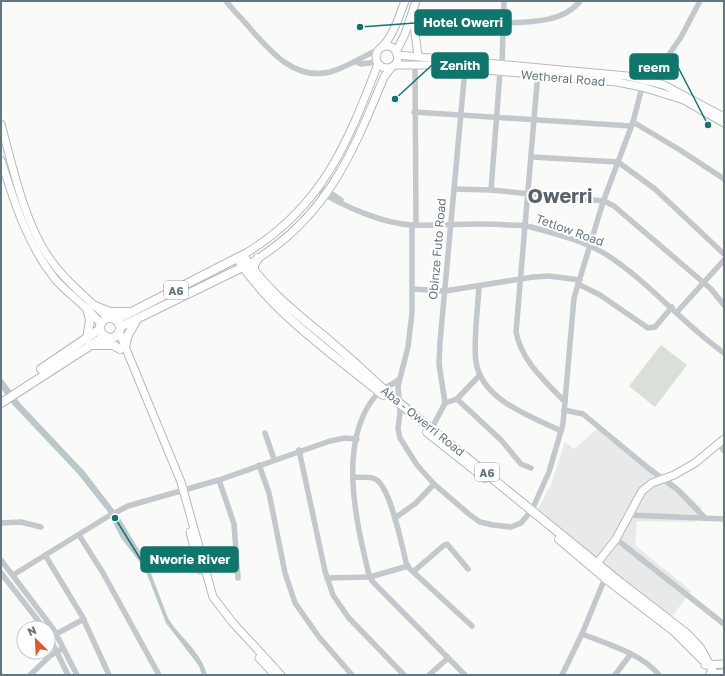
<svg xmlns="http://www.w3.org/2000/svg" width="725" height="676" font-family="'Golos Text',sans-serif">
<style>
.built{fill:#e8e9e9}
.green{fill:#dadfd7}
.water{fill:#bbc7cb}
.lines{fill:none;stroke-linecap:round;stroke-linejoin:round}
.major-casing{stroke:#b5babe;stroke-width:9}
.highway-casing{stroke:#b4b9bd;stroke-width:10}
.minor{stroke:#c3c8cc;stroke-width:5.5}
.major{stroke:#fff;stroke-width:7}
.highway{stroke:#fff;stroke-width:8}
.labels{text-anchor:middle;dominant-baseline:central;stroke-width:4;stroke-linejoin:round;paint-order:stroke}
.shield{fill:#fff;stroke:#939fa8;stroke-width:1}
.shield-label{font-size:11px;font-weight:bold;fill:#657683}
.street-label{font-size:12px;fill:#657683;stroke:#fff}
.town-label{font-size:20px;font-weight:bold;fill:#57646e;stroke:#fff}
.leader{fill:none;stroke:#0f766e;stroke-width:1.5}
.callout-dot{fill:#0f766e;stroke:#fff;stroke-width:1.5}
.callout{fill:#0f766e;stroke:#0f766e;stroke-width:1.5}
.callout-label{font-size:13px;text-anchor:middle;font-weight:bold;fill:#fff}
</style>
<rect width="100%" height="100%" fill="#fafaf8"/>
<polygon class="built" points="601,426 657,471 671,480 702,508 695,522 637,521 635,545 691,591 671,618 538,509 552,482 565,442 574,449"/>
<polygon class="green" points="661,345 687,365 655,407 629,386"/>
<path class="water" d="M1,377L20,403L85,472L118,515L147,563L168,618C180,638 201,651 207,675H202L199,666L166,623L145,569L121,538L108,512L78,474L12,404L1,388Z"/>
<g class="lines">
<defs>
<g id="major">
<polyline points="413,17 418,56"/>
<circle cx="387" cy="57" r="11"/>
<path d="M382,47C394,35 399,16 405,1"/>
<polyline points="396,52 405,34 416,1"/>
<polyline points="397,55 627,76 664,85 724,117"/>
<polyline points="395,65 433,65 617,82 642,87 684,100 724,123"/>
<path d="M1,124C12,165 25,225 50,259C66,282 88,299 108,318"/>
<path d="M1,160C14,201 27,244 55,279C69,295 88,307 101,324"/>
<path d="M243,255C321,209 347,145 378,64"/>
<path d="M254,261C328,215 352,154 384,77L391,68"/>
<polyline points="119,332 181,482 213,597 233,623 281,675"/>
<polyline points="190,532 200,570"/>
<polyline points="594,567 616,539 642,491 652,483 674,475 695,463 724,439"/>
<polyline points="259,658 275,675"/>
<polyline points="705,665 724,664"/>
<polyline points="710,674 724,673"/>
</g>
<g id="highway">
<path d="M237,258C274,314 332,353 383,395"/>
<polyline points="254,272 254,265 258,258"/>
<polyline points="95,306 110,312 128,312"/>
<polyline points="87,308 90,320 87,339"/>
<circle cx="110" cy="328" r="10"/>
<path d="M116,320L243,255C266,291 300,316 332,343C355,362 376,383 398,402L621,583L687,634L700,648L715,675"/>
<polyline points="120,327 247,265"/>
<polyline points="92,345 113,345 120,349"/>
<polyline points="125,348 127,337 137,319"/>
<polyline points="41,369 100,329"/>
<polyline points="1,403 105,336"/>
<polyline points="427,432 485,478"/>
<polyline points="559,539 605,578 674,631 703,660"/>
</g>
</defs>
<use href="#major" class="major-casing"/>
<use href="#highway" class="highway-casing"/>
<g class="minor">
<path d="M226,1C233,10 241,18 248,26C269,50 294,81 330,72C348,67 363,56 380,49"/>
<path d="M503,23C529,22 563,23 580,1"/>
<polyline points="356,62 361,64 377,62"/>
<polyline points="415,64 416,225"/>
<polyline points="502,64 504,1"/>
<path d="M538,72L516,332C522,362 545,381 565,402"/>
<polyline points="651,81 681,37 700,1"/>
<polyline points="414,112 631,126"/>
<polyline points="633,122 680,150 724,179"/>
<polyline points="532,157 618,162 655,189 724,254"/>
<polyline points="320,186 341,200"/>
<polyline points="454,189 491,190 604,201 614,206 711,289 724,305"/>
<path d="M317,190C343,206 383,224 413,225C445,226 476,222 507,225C515,225 524,225 531,227C557,234 588,242 610,257C652,285 684,325 724,353"/>
<polyline points="491,190 500,72"/>
<polyline points="412,225 412,313 408,347 398,386 400,413 398,429 400,438 417,465 434,484 470,515 480,522 493,525 511,527 521,523 532,510 549,472 563,424 574,298 603,202 633,122 642,87"/>
<polyline points="578,284 600,295 648,328 655,327 672,307"/>
<path d="M479,286C478,307 473,343 476,362C482,400 530,416 561,431"/>
<polyline points="413,289 445,291 533,277 549,276 580,280"/>
<polyline points="677,312 724,260"/>
<path d="M398,380C392,386 384,386 378,393C336,439 356,521 369,575L372,581L465,675"/>
<polyline points="457,399 501,440 521,464 531,468"/>
<polyline points="445,403 457,399 480,375"/>
<polyline points="564,410 583,414 648,468 678,490 705,518"/>
<polyline points="432,428 445,403 439,364 440,342 465,69"/>
<polyline points="265,433 274,459"/>
<polyline points="719,444 724,451"/>
<polyline points="299,450 325,571 333,595 348,617 404,675"/>
<polyline points="259,465 269,493 285,573 295,603 319,637 352,675"/>
<path d="M353,477C359,478 369,476 375,479C390,485 402,546 406,562L409,568L472,626"/>
<polyline points="219,480 234,524 238,578"/>
<polyline points="628,515 724,519"/>
<polyline points="395,518 416,503 434,484"/>
<polyline points="1,523 21,522 41,527"/>
<polyline points="79,535 103,573 159,675"/>
<polyline points="616,539 724,624"/>
<polyline points="45,555 82,616 109,675"/>
<polyline points="1,560 54,630 77,675"/>
<polyline points="413,572 443,546 447,544 468,569"/>
<polyline points="1,573 44,628"/>
<polyline points="13,575 107,517 128,506 219,480 330,441 345,438 357,439"/>
<polyline points="327,578 370,577 408,566"/>
<polyline points="48,634 68,675"/>
<polyline points="56,634 84,619"/>
<path d="M582,634C607,644 641,653 659,675"/>
<polyline points="30,675 50,656 60,650"/>
<polyline points="429,675 448,658"/>
<polyline points="562,675 582,634 605,578"/>
<polyline points="615,675 630,655"/>
</g>
<use href="#major" class="major"/>
<use href="#highway" class="highway"/>
</g>
<g class="labels">
<g class="shield">
<rect x="164" y="281" width="24" height="18" rx="3"/>
<rect x="475" y="463" width="24" height="18" rx="3"/>
</g>
<g class="shield-label">
<text x="176" y="290">A6</text>
<text x="487" y="472">A6</text>
</g>
<g class="street-label">
<text transform="translate(563 78) rotate(5)">Wetheral Road</text>
<text transform="translate(570 230) rotate(20)">Tetlow Road</text>
<text transform="translate(437 249) rotate(-85)">Obinze Futo Road</text>
<text transform="translate(423 421) rotate(39)">Aba - Owerri Road</text>
</g>
<g class="town-label">
<text x="560" y="195">Owerri</text>
</g>
</g>
<path class="leader" d="M360 27L415 23M395 99L432 65M708 125L678 67M115 518L141 560"/>
<g class="callout-dot">
<circle cx="360" cy="27" r="4"/>
<circle cx="395" cy="99" r="4"/>
<circle cx="708" cy="125" r="4"/>
<circle cx="115" cy="518" r="4"/>
</g>
<g class="callout">
<rect x="415" y="10" width="96" height="25" rx="4"/>
<rect x="432" y="53" width="56" height="25" rx="4"/>
<rect x="630" y="54" width="48" height="25" rx="4"/>
<rect x="141" y="547" width="97" height="25" rx="4"/>
</g>
<g class="callout-label">
<text x="463" y="27">Hotel Owerri</text>
<text x="460" y="70">Zenith</text>
<text x="654" y="72">reem</text>
<text x="190" y="564">Nworie River</text>
</g>
<rect width="725" height="676" fill="none" stroke="#657683" stroke-width="4"/>
<g transform="translate(36 640) rotate(336)"><circle r="19" fill="#ffffff" stroke="#c1c8cd"/>
<path d="M0-3L7 15L0 10L-7 15Z" fill="#e4572e"/>
<text y="-6" font-size="11" font-weight="bold" text-anchor="middle" fill="#657683">N</text>
</g>
</svg>
